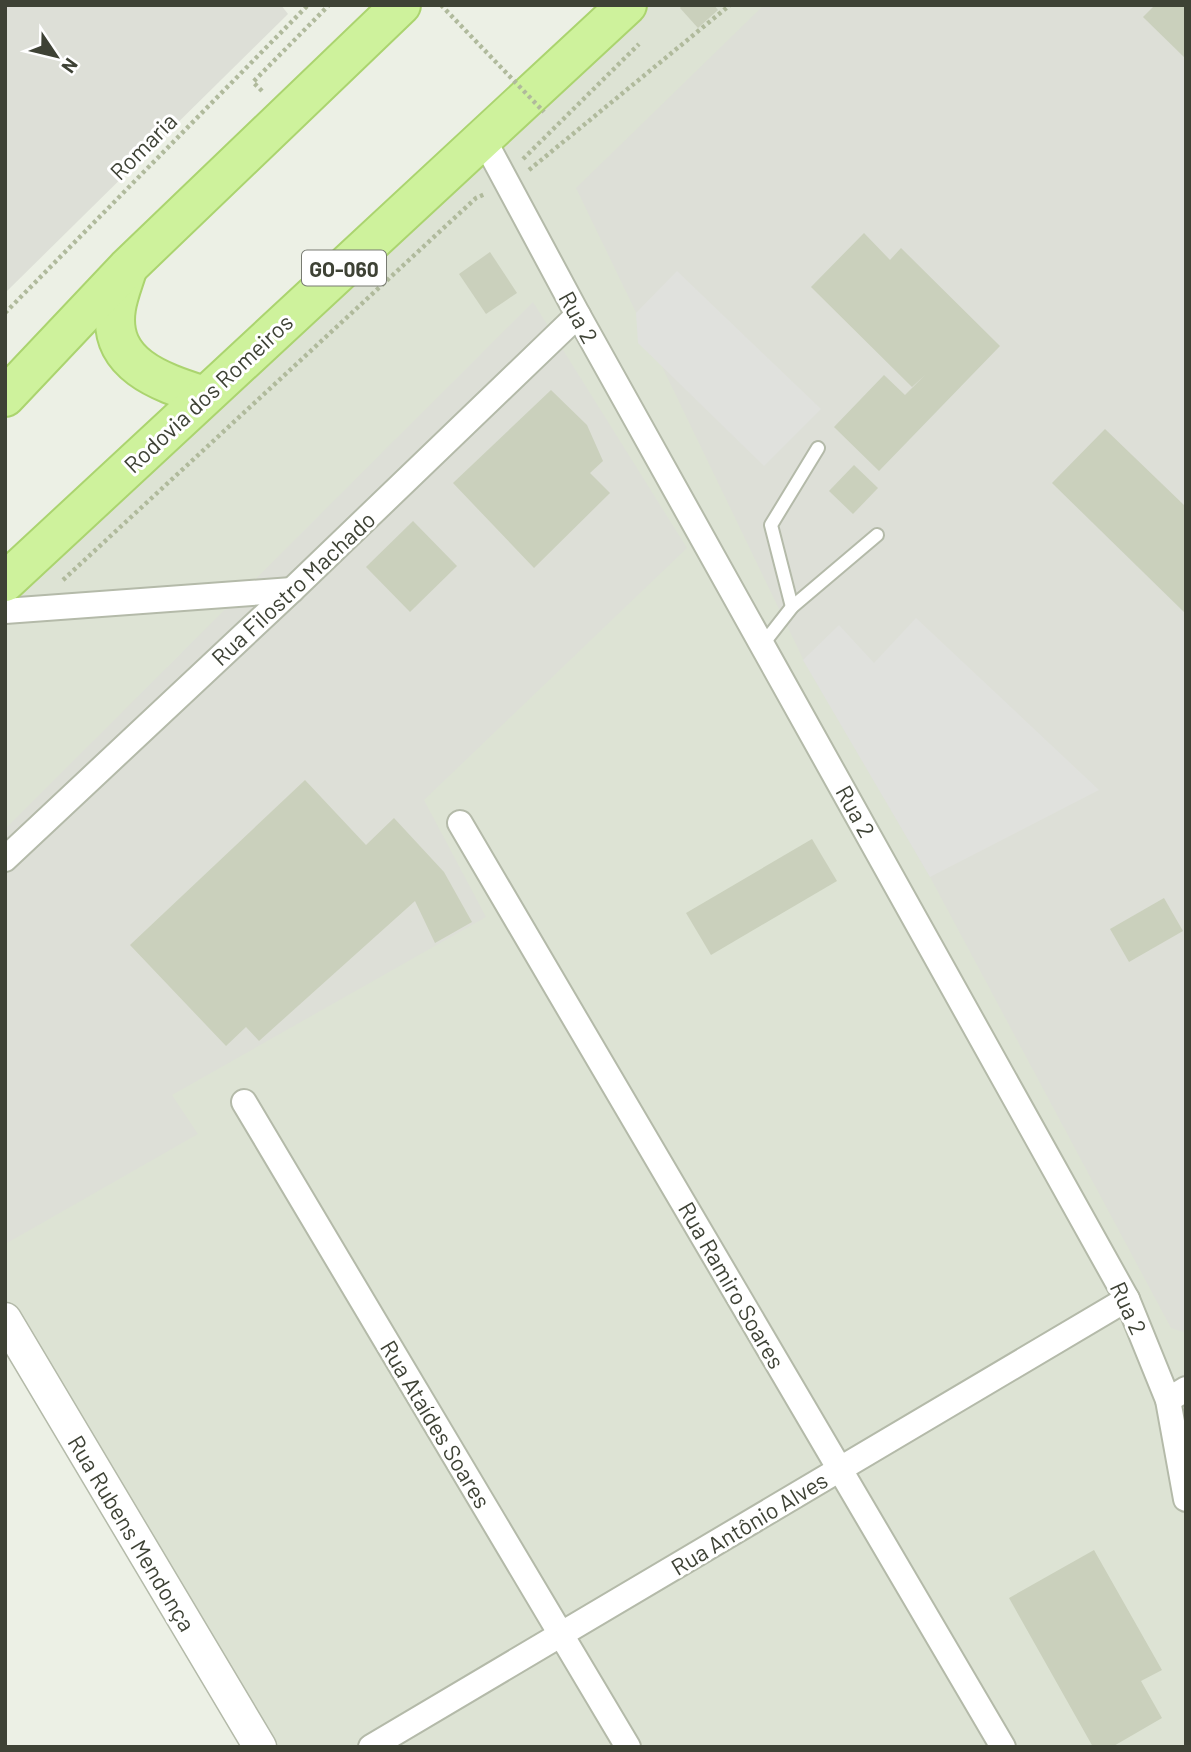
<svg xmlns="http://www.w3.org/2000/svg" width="1191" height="1752" font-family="Barlow,sans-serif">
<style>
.residential{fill:#dde3d4}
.industrial{fill:#dddfd7}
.parking{fill:#e0e1dd}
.building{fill:#cad0bc}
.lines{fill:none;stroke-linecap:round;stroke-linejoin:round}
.service-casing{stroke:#b4baa9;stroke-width:16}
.minor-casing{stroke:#b4baa9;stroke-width:28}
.tertiary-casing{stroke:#b4baa9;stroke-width:35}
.primary-casing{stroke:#abd46f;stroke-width:42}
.path{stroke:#b0ba9c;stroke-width:4.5;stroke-dasharray:3.5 3.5;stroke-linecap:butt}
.service{stroke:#fff;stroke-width:12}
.minor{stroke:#fff;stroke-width:24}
.tertiary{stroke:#fff;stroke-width:32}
.primary{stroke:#cef29c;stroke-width:38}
.path-bridge{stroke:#b0ba9c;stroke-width:4.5;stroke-dasharray:3.5 3.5;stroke-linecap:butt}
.labels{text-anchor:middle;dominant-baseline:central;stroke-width:6;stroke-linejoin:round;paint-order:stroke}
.shield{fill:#fff;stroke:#787b72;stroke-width:2}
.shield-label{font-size:21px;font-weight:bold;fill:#3e4235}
.street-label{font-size:23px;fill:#3e4235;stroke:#fff}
</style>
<rect width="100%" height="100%" fill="#ecf0e5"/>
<polygon class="residential" points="627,5 1186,5 1186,1747 271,1747 5,1302 5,601"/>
<g class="industrial">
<polygon points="5,5 281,5 288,14 5,293"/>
<polygon points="764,5 1186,5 1186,1333 1171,1328 930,877 805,663 576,188"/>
<polygon points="533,302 687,548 424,800 486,917 172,1095 198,1134 7,1243 5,1240 5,829"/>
</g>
<g class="parking">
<polygon points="677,271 821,409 764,466 638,343 636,313"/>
<polygon points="916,618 1099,790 930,877 803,660 839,625 874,663"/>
</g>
<g class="building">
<polygon points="682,5 714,5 718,10 698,28 680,8"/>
<polygon points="1155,5 1186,5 1186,59 1143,17"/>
<polygon points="864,233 890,260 901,248 1000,346 879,471 834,427 884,375 905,395 925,375 912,387 811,287"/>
<polygon points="490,252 517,293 486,314 459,274"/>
<polygon points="551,390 587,425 603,461 590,473 610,493 534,568 453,483"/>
<polygon points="1105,429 1186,507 1186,614 1052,483"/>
<polygon points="854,465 878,488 853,514 829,491"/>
<polygon points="413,521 457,566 410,612 366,567"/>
<polygon points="305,780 366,845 394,818 444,872 472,922 435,943 415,901 259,1041 246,1027 226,1046 130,945"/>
<polygon points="812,839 837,881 711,955 686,913"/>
<polygon points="1164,898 1183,931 1129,962 1110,929"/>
<polygon points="1094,1550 1162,1670 1141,1681 1162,1718 1112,1747 1093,1747 1009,1598"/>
</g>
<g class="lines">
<defs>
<g id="service">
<polyline points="792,607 771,525 818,448"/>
<polyline points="763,644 792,607 877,535"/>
</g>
<g id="minor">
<polyline points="484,140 578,315 1127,1299 1168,1400 1186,1499"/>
<polyline points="5,611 292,590"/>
<polyline points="460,823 1003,1747"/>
<polyline points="5,859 292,590 578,315"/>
<polyline points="244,1102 628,1747"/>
<polyline points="1168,1400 1186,1389"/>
<polyline points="371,1747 1127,1299"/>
</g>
<polyline id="tertiary" points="5,1319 260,1747"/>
<g id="primary">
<path d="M127,270C123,283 118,295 116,308C107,365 161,382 204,396"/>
<polyline points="5,397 127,268 401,5"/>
<polyline points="5,582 627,5"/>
</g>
</defs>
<use href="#service" class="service-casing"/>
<use href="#minor" class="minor-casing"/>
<use href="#tertiary" class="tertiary-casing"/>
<use href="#primary" class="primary-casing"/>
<g class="path">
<polyline points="262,91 253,82 329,5"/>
<polyline points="523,159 639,44"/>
<polyline points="529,170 730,5"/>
<polyline points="5,313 308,5"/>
<polyline points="63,580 476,198 485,194"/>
</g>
<use href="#service" class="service"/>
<use href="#minor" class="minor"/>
<use href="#tertiary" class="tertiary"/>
<use href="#primary" class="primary"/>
<polyline class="path-bridge" points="441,5 544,112"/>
</g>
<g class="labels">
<rect class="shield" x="302" y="250.5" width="84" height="35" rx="5"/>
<g class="shield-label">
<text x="344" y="268">GO-060</text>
</g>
<g class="street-label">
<text transform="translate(143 146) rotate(-45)">Romaria</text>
<text transform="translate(579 317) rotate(61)">Rua 2</text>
<text transform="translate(208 393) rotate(-43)">Rodovia dos Romeiros</text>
<text transform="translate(293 588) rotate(-43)">Rua Filostro Machado</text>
<text transform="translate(856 811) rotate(61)">Rua 2</text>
<text transform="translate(732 1285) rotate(60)">Rua Ramiro Soares</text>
<text transform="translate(1129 1308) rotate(65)">Rua 2</text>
<text transform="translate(436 1424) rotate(59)">Rua Ataídes Soares</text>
<text transform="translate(749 1523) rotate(-31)">Rua Antônio Alves</text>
<text transform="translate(132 1533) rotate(59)">Rua Rubens Mendonça</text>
</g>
</g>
<rect width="1191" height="1752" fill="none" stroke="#3e4235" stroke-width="14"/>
<g transform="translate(56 56) rotate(125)" stroke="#ffffff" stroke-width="5" paint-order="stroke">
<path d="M0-5L12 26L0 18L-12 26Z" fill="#3e4235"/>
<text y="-10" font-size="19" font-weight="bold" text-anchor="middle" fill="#3e4235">N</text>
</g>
</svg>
